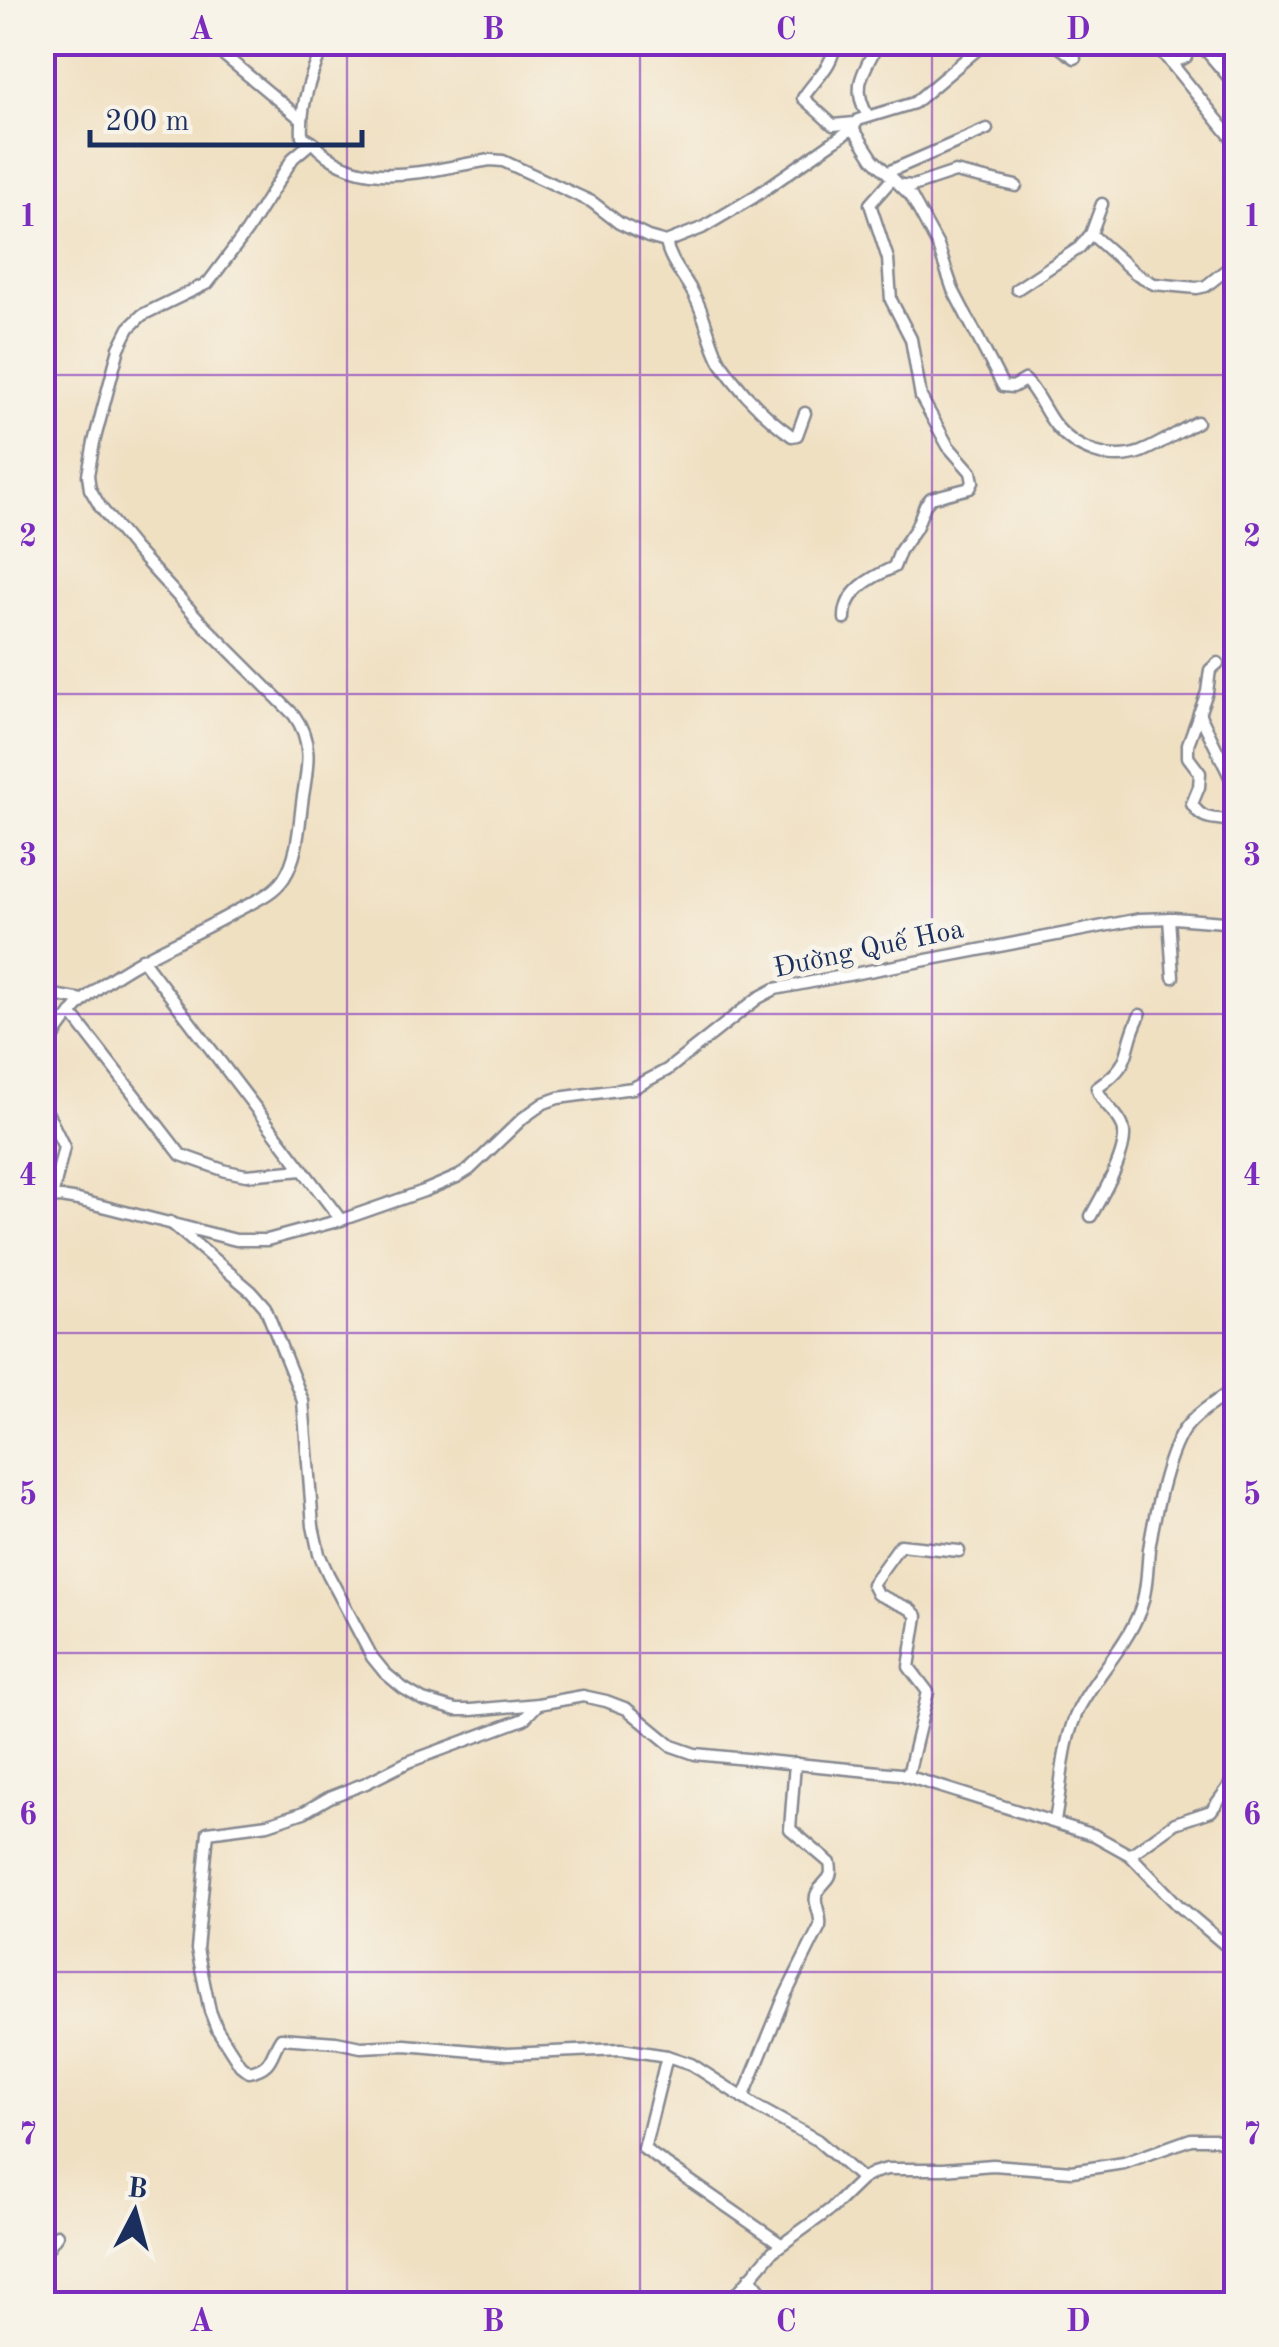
<svg xmlns="http://www.w3.org/2000/svg" width="1279" height="2347" font-family="'Old Standard TT',serif">
<style>
.lines{fill:none;stroke-linecap:round;stroke-linejoin:round}
.minor-casing{stroke:#868890;stroke-width:15}
.highway-casing{stroke:#868890;stroke-width:20}
.minor{stroke:#fff;stroke-width:10}
.highway{stroke:#fff;stroke-width:15}
.grid{fill:none;stroke:#7b2cbf;stroke-width:2.5;stroke-opacity:0.55}
.labels{text-anchor:middle;dominant-baseline:central;stroke-width:10;stroke-linejoin:round;paint-order:stroke}
.street-label{font-size:28px;fill:#1b2f5e;stroke:#f7f3e8}
.neatline{fill:none;stroke:#7b2cbf;stroke-width:4}
.grid-label{font-size:32px;text-anchor:middle;font-weight:bold;fill:#7b2cbf}
</style>
<rect width="100%" height="100%" fill="#f7f3e8"/>
<filter id="ink" filterUnits="userSpaceOnUse"><feTurbulence type="fractalNoise" baseFrequency=".01" numOctaves="2"/><feDisplacementMap in="SourceGraphic" scale="20" xChannelSelector="R" yChannelSelector="G"/><feConvolveMatrix kernelMatrix="1 2 1 2 8 2 1 2 1" color-interpolation-filters="sRGB"/></filter>
<filter id="wash" filterUnits="userSpaceOnUse"><feTurbulence type="fractalNoise" baseFrequency=".0048" numOctaves="4" result="noise"/><feDisplacementMap in="SourceGraphic" scale="40" xChannelSelector="R" yChannelSelector="G"/><feGaussianBlur stdDeviation="2.25" result="paint"/><feColorMatrix in="noise" values="0 0 0 0 0 0 0 0 0 0 0 0 0 0 0 0 0 1.4 0 .05"/><feComposite in="paint" operator="in"/></filter>
<g filter="url(#wash)">
<rect width="100%" height="100%" fill="#f0e0c2"/>
</g>
<g filter="url(#ink)">
<g class="lines">
<defs>
<g id="minor">
<polyline points="208,42 302,120"/>
<path d="M835,42C834,66 814,80 803,98L833,125L855,123"/>
<polyline points="1052,42 1075,58"/>
<polyline points="1154,42 1236,143"/>
<polyline points="1171,63 1186,57"/>
<path d="M868,116C853,91 860,77 873,53"/>
<path d="M853,128L873,159L911,196L938,246L953,290L1003,386L1013,387L1025,380C1038,393 1044,411 1056,426C1076,450 1110,463 1141,452C1161,444 1178,432 1197,422"/>
<path d="M312,142C359,195 429,169 490,160L503,161L592,202L619,223L648,237L666,242L702,228L754,197L853,128L858,120L914,103L986,42"/>
<polyline points="888,172 987,129"/>
<polyline points="903,185 913,186 955,172 1016,186"/>
<polyline points="1091,234 1135,273 1154,284 1197,288 1206,286 1236,262"/>
<path d="M666,242C670,263 686,278 695,297C706,317 710,345 721,363C739,390 765,417 792,436L797,435L805,413"/>
<polyline points="1017,289 1079,248 1091,234 1102,204"/>
<path d="M845,619C844,591 872,577 894,567L900,551L916,528L925,505L931,498L970,488L973,482L971,472L948,446L921,397L911,339L891,300L888,259L870,204L892,179"/>
<path d="M1218,663L1210,670L1207,692L1188,744V757L1200,773L1199,787L1192,804C1206,827 1221,813 1236,825"/>
<polyline points="1199,713 1236,789"/>
<polyline points="1169,918 1173,977"/>
<polyline points="142,959 341,1220"/>
<polyline points="42,993 82,1000"/>
<polyline points="71,1013 181,1155 226,1171 246,1175 303,1170"/>
<path d="M42,1060C77,976 161,954 233,913C250,903 273,895 284,878C299,855 299,823 303,796C308,767 313,741 294,715L204,625L133,547L101,508L90,489L88,475L94,442L119,348L129,328L142,315L208,283L247,231L293,158L312,142L302,136C300,105 312,69 326,42"/>
<polyline points="42,1102 64,1147 52,1197"/>
<polyline points="42,1199 60,1197 78,1200 236,1240 267,1240 341,1220 424,1191 459,1176 470,1169 523,1118 544,1103 558,1098 633,1088 667,1070 758,998 775,989 1140,919 1174,918 1236,923"/>
<path d="M1091,1216C1102,1195 1130,1150 1123,1127C1118,1112 1102,1105 1097,1088C1137,1060 1121,1052 1140,1015"/>
<polyline points="170,1222 251,1291 265,1307 303,1401 313,1526 319,1554 328,1574 372,1657 385,1673 403,1688 423,1700 456,1710 471,1710 538,1704 583,1696 606,1701 627,1709 672,1746 695,1754 900,1774 1094,1835 1130,1855 1178,1905 1236,1954"/>
<path d="M538,1704L524,1719L408,1762L366,1783L330,1797L304,1812L268,1824L208,1832L197,1949L210,2011L217,2029L240,2065L249,2072C274,2067 270,2054 281,2038L336,2042L361,2047L405,2045L508,2054L621,2049L667,2056L691,2064L759,2108L817,2140L862,2179"/>
<polyline points="908,1775 928,1692 909,1667 917,1616 910,1609 877,1594 872,1584 900,1545 959,1551"/>
<path d="M1055,1821C1062,1784 1062,1742 1079,1708C1097,1674 1126,1647 1140,1610C1147,1591 1147,1570 1149,1549C1154,1518 1166,1457 1183,1431C1196,1413 1218,1400 1236,1388"/>
<polyline points="1130,1855 1175,1823 1211,1811 1236,1777"/>
<polyline points="667,2056 644,2149 781,2244"/>
<path d="M743,2098L784,1998L820,1926C822,1913 812,1902 817,1893C824,1879 834,1881 830,1863L790,1829L795,1763"/>
<polyline points="42,2256 57,2235"/>
<polyline points="750,2277 771,2304"/>
<polyline points="728,2304 773,2251 831,2209 862,2179 873,2173 887,2169 943,2169 993,2165 1072,2171 1124,2163 1191,2139 1214,2139 1236,2146"/>
<polyline points="978,2304 993,2301 1025,2304"/>
</g>
<g id="highway">
<polyline points="1202,42 1236,82"/>
<polyline points="1220,42 1236,61"/>
</g>
</defs>
<use href="#minor" class="minor-casing"/>
<use href="#highway" class="highway-casing"/>
<use href="#minor" class="minor"/>
<use href="#highway" class="highway"/>
</g>
</g>
<path class="grid" d="M347,42V2304M640,42V2304M932,42V2304M42,375H1236M42,694H1236M42,1014H1236M42,1333H1236M42,1653H1236M42,1972H1236"/>
<g class="labels">
<g class="street-label">
<text transform="translate(869 950) rotate(-12)">Đường Quế Hoa</text>
</g>
</g>
<rect width="1279" height="2347" fill="none" stroke="#f7f3e8" stroke-width="110"/>
<g transform="translate(135 2212) rotate(6)" stroke="#f7f3e8" stroke-width="8" paint-order="stroke">
<path d="M0-8L18 38L0 25L-18 38Z" fill="#1b2f5e"/>
<text y="-15" font-size="28" font-weight="bold" text-anchor="middle" fill="#1b2f5e">B</text>
</g>
<path d="M90 130v15h272v-15" fill="none" stroke="#1b2f5e" stroke-width="5"/>
<text x="105" y="130" font-size="30" fill="#1b2f5e" stroke="#f7f3e8" stroke-width="8" paint-order="stroke">200 m</text>
<rect x="55" y="55" width="1169" height="2237" class="neatline"/>
<g class="grid-label">
<text x="201" y="39">A</text>
<text x="493" y="39">B</text>
<text x="786" y="39">C</text>
<text x="1078" y="39">D</text>
<text x="28" y="226">1</text>
<text x="1252" y="226">1</text>
<text x="28" y="546">2</text>
<text x="1252" y="546">2</text>
<text x="28" y="865">3</text>
<text x="1252" y="865">3</text>
<text x="28" y="1185">4</text>
<text x="1252" y="1185">4</text>
<text x="28" y="1504">5</text>
<text x="1252" y="1504">5</text>
<text x="28" y="1824">6</text>
<text x="1252" y="1824">6</text>
<text x="28" y="2144">7</text>
<text x="1252" y="2144">7</text>
<text x="201" y="2331">A</text>
<text x="493" y="2331">B</text>
<text x="786" y="2331">C</text>
<text x="1078" y="2331">D</text>
</g>
</svg>
